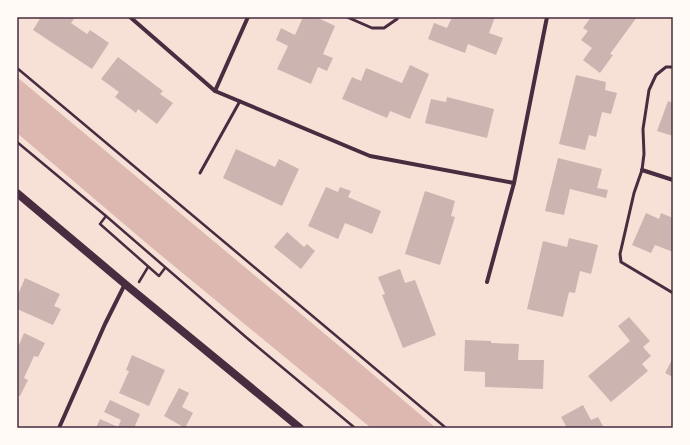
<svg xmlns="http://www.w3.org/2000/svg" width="690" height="445" font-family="Quicksand,sans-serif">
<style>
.water{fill:#dcb8b0}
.building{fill:#ccb4b1}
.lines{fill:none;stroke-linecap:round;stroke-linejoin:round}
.path{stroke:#4a2c40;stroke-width:2.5}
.service{stroke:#4a2c40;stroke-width:3}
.minor{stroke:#4a2c40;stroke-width:4}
.secondary{stroke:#4a2c40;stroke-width:8}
.neatline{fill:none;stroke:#4a2c40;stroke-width:1.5}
</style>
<rect width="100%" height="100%" fill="#f7e1d7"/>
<polygon class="water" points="17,77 362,365 436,428 371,428 151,247 17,133"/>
<g class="building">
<polygon points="41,17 70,17 74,19 71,23 87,34 90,30 109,43 92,69 33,30"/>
<polygon points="303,17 316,17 335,26 323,54 333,58 327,71 318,67 311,84 277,69 288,46 276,40 281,28 295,35"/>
<polygon points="452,17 495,17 489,33 503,38 496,55 468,44 465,53 428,39 434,23 447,28"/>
<polygon points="591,17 637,17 610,54 613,55 600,73 583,60 592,48 581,40 588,31 583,28"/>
<polygon points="118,57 163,91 160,94 173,103 157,124 138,109 136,113 115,97 119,92 101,79"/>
<polygon points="410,65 429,74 410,119 390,111 387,118 342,99 352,77 361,81 366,68 402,83"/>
<polygon points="576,75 606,82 605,90 617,93 611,114 602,112 596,137 589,135 585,150 559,144"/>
<polygon points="447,97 494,109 487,138 425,123 431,99 446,102"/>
<polygon points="668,101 673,103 673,136 657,131"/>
<polygon points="236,149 275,167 279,159 299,169 282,206 223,178"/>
<polygon points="558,158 602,169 597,188 608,190 606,198 570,189 564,215 545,211"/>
<polygon points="326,187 338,192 340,187 351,191 348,197 381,211 372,234 345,223 338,239 308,226"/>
<polygon points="425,191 455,201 451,216 455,217 440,265 405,254"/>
<polygon points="646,213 659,219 661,213 673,218 673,252 655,245 651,253 632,245"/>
<polygon points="287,232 304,247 307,244 315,251 301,269 274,247"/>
<polygon points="569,238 598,245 591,274 580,271 575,293 569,292 563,317 527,309 543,241 567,247"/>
<polygon points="400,269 405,283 415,280 436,335 403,348 382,295 385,294 378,277"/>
<polygon points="25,278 60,294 54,306 61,309 53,325 17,309 17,297"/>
<polygon points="629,317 650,341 643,347 651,356 642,364 648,371 611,402 588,376 630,341 618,326"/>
<polygon points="24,333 45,343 38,357 34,356 24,378 28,380 20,396 17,395 17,344 19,345"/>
<polygon points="465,340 491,341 491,343 519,344 518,360 544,360 543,389 485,387 485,372 464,371"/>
<polygon points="132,355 165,370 149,406 119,393 129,371 126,370"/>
<polygon points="673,358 673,377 665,373"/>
<polygon points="179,388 189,393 182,407 193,413 185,428 164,416"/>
<polygon points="110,400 140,414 135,426 140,428 96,428 100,419 118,427 121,420 104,412"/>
<polygon points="583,405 591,420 598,417 604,428 567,428 561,417"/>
</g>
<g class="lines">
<g class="path">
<polyline points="17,68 446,428"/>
<polyline points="17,142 106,216 247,338 355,428"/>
<polyline points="106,216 100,224 159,276 165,268"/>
<polyline points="139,282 148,267"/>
</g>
<g class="service">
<polyline points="347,17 372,28 384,28 397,19 398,17"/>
<polyline points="673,67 666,67 656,75 649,90 643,129 644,154 642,170 634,193 620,254 621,262 673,293"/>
<polyline points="200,173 240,101"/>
</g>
<g class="minor">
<polyline points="130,17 215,91 370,156 514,183"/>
<polyline points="215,91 248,17"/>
<polyline points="642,170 673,180"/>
<polyline points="487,282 514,183 547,17"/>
<polyline points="59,428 105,324 125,284"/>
</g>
<polyline class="secondary" points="17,193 125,284 300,428"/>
</g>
<rect width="690" height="445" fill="none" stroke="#fffaf5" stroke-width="36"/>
<rect x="18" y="18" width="654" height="409" class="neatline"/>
</svg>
